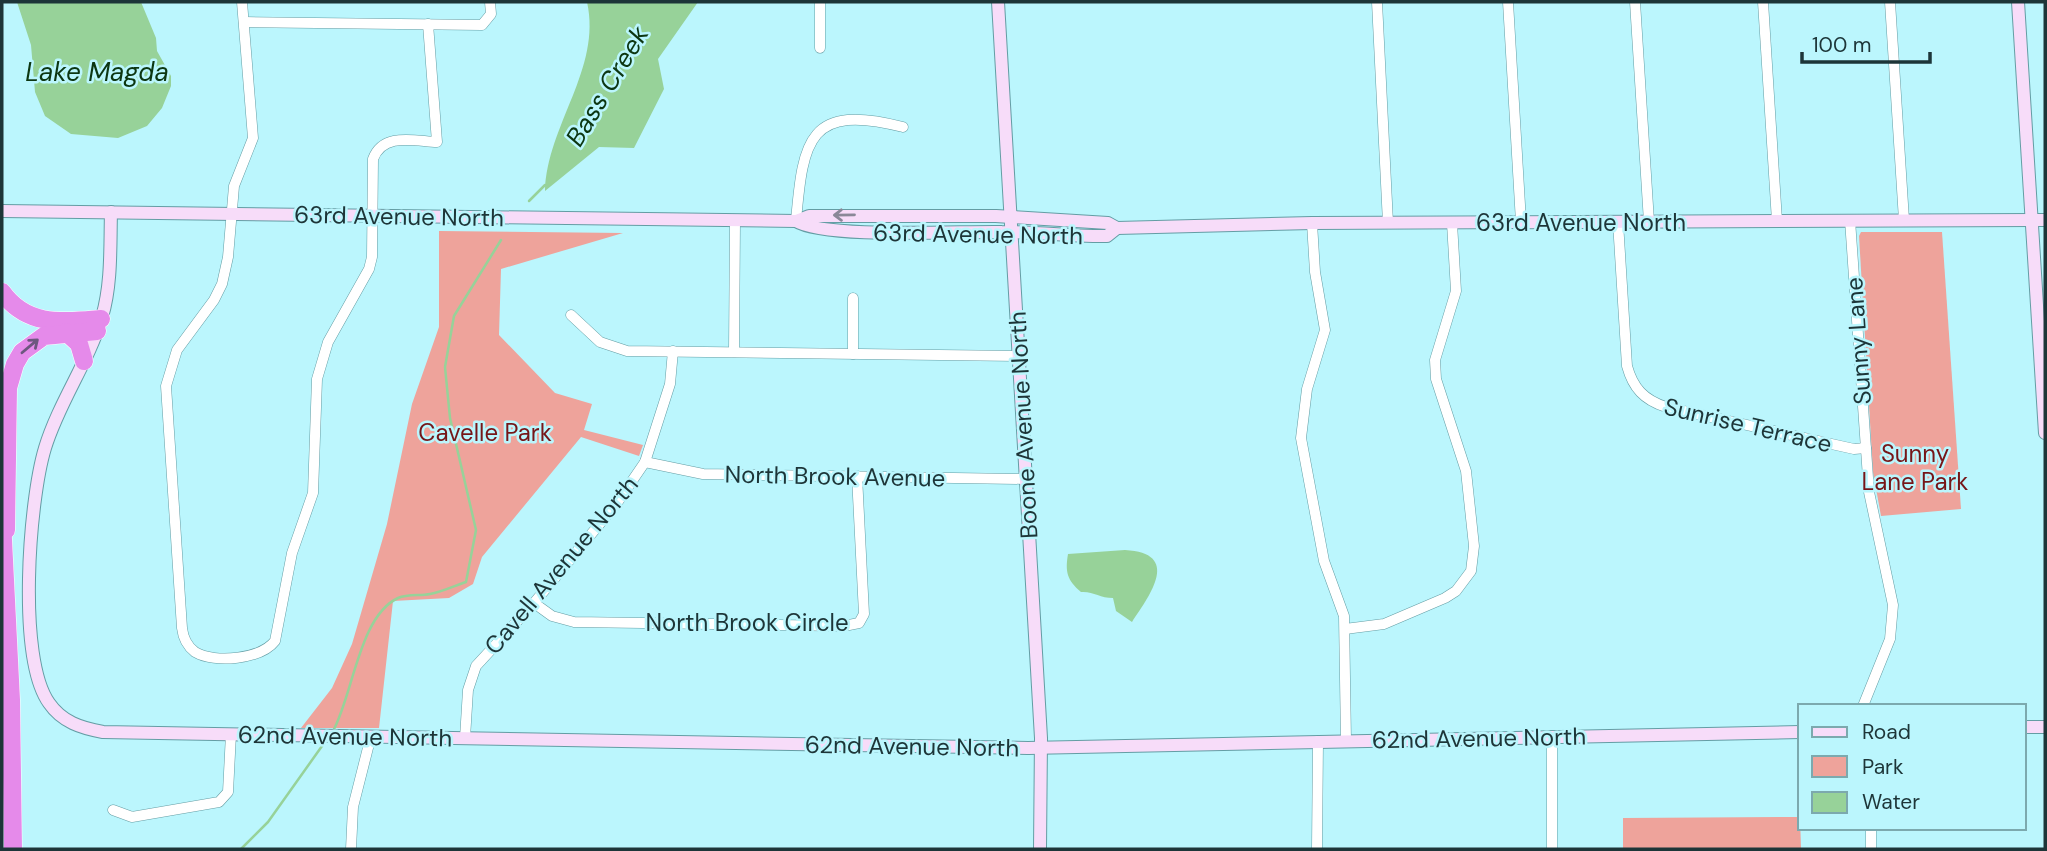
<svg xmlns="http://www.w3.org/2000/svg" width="2047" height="851" font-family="'DM Sans',sans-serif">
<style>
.green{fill:#eea39b}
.water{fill:#97d299}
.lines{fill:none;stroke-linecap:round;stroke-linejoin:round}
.stream{stroke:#97d299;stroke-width:2.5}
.street-casing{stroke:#649da4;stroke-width:11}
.secondary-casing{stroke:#649da4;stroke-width:14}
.highway-casing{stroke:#fff;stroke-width:19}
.street{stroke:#fff;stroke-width:10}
.secondary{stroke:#f7dcf9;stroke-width:12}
.highway{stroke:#e58aea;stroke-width:18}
.oneway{stroke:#8a8898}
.oneway2{stroke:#6d577f}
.labels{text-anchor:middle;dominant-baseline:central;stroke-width:5;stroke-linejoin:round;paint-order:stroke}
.street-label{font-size:24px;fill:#1d3538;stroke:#bbf6fd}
.park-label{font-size:24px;fill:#761618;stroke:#bbf6fd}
.water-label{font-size:26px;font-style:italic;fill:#0c3611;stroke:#bbf6fd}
</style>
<rect width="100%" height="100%" fill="#bbf6fd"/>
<g class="green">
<polygon points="439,231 623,233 501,269 499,335 555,393 592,404 584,430 643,445 639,456 581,437 482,557 473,584 449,598 393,601 379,728 301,728 332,688 352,644 387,524 412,404 439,327"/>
<polygon points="1861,232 1942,232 1961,509 1881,516 1873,472 1859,236"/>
<polygon points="1800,817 1801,849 1623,849 1623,818"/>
</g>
<g class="water">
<polygon points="17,2 141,2 156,38 157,51 171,76 171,86 162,108 147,126 118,138 71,134 45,116 35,92 31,45"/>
<path d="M587,2H698L658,59L664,89L634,148L599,147L545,191C547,125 602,69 587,2Z"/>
<path d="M1125,550C1181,553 1151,594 1132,622L1116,611L1113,598C1100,598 1093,591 1081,592C1067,580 1065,572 1068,554Z"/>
</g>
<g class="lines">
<g class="stream">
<polyline points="529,201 545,185"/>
<path d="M333,731C353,695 359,616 398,598C408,594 420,596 430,594C442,592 454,586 466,582L476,530L450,418L445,367L454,316L501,240"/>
<polyline points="241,849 268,822 327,739"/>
</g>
<defs>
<g id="street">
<path d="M242,2L253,138L234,186L228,257L222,284L214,300L177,350L166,386L182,628C183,637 187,646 195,652C215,664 261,659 275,641L292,553L313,493L317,379L328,342L369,269L372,257L373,159C383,132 414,141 437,142L428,24"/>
<polyline points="1377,2 1388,223"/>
<polyline points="1508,2 1521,222"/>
<polyline points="1635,2 1649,222"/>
<polyline points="1763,2 1777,221"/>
<polyline points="1890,2 1904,220"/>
<polyline points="244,22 482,25 491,14 490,2"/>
<polyline points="820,48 820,2"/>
<polyline points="1850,220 1869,492 1893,605 1890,639 1863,706"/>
<path d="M796,221C803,139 809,103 903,127"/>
<path d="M1618,222L1627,366C1633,388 1644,400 1666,407L1854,449L1866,448"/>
<polyline points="1312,223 1315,272 1325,330 1307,389 1301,438 1324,561 1344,616 1346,741"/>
<polyline points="571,315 600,342 627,351 1019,356"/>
<polyline points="734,352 735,221"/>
<polyline points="853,354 853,298"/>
<polyline points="645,462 703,474 1026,479"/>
<polyline points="534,603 552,616 574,622 844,626 859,623 864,614 857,476"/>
<polyline points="1345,629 1384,624 1445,598 1456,591 1471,571 1474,546 1466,471 1436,379 1435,360 1456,291 1452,223"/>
<polyline points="465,738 468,690 476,666 534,603 617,503 645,462 670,384 673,351"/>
<polyline points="113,810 132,817 219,802 228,792 231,734"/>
<polyline points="351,849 353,807 371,736"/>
<polyline points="1317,849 1318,741"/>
<polyline points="1552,849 1552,736"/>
<polyline points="1871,849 1871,828"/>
</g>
<g id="secondary">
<polyline points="998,2 1041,738 1040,849"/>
<polyline points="2018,2 2045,433"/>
<polyline points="2,211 796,221 809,216 996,216 1108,223 1117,228 1312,223 2045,220"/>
<path d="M111,212C110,246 112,283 102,317C88,363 59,402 45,448C29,501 17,658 49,703C62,722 81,728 103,732L1028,748L1800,732"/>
<path d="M796,221C824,239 961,231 1002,232C1033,232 1063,235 1093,236H1107L1117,228"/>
<polyline points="2024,727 2045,727"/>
</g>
<g id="highway">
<path d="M2,292C27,327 62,322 101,319"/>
<polyline points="66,332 79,344 84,361"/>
<polyline points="2,520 11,700 13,849"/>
<polyline points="6,530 8,388 15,364 22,352 44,336 97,331"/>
</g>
</defs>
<use href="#street" class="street-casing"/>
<use href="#secondary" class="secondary-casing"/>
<use href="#highway" class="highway-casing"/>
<use href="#street" class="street"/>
<use href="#secondary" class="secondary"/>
<use href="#highway" class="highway"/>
</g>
<defs><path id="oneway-shaft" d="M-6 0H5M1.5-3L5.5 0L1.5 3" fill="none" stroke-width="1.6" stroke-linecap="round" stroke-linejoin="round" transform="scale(1.75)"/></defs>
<use class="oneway" href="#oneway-shaft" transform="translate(844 215) rotate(179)"/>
<use class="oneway2" href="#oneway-shaft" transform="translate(30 346) rotate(-40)"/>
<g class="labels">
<g class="street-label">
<text transform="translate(399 216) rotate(1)">63rd Avenue North</text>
<text x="1581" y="222">63rd Avenue North</text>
<text transform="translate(978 234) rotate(1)">63rd Avenue North</text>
<text transform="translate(1858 341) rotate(-94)">Sunny Lane</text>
<text transform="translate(1023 425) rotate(-93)">Boone Avenue North</text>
<text transform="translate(1748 425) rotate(13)">Sunrise Terrace</text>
<text transform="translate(835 476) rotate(1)">North Brook Avenue</text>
<text transform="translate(561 565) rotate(-50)">Cavell Avenue North</text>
<text x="747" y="622">North Brook Circle</text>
<text transform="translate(345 736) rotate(1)">62nd Avenue North</text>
<text transform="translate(1479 738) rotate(-1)">62nd Avenue North</text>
<text transform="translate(912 746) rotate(1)">62nd Avenue North</text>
</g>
<g class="park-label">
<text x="485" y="432">Cavelle Park</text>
<text x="1915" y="453">Sunny<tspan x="1915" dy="28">Lane Park</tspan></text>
</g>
<g class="water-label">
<text x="97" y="72">Lake Magda</text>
<text transform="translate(607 86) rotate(-59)">Bass Creek</text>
</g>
</g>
<rect width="2047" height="851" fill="none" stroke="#1d3538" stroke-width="7"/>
<rect x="1798" y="704" width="228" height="126" fill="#bbf6fd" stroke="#7ca9ae" stroke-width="2"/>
<rect x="1812" y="727" width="35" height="10" fill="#f7dcf9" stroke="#7ca9ae" stroke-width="2"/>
<text x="1862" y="739" font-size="21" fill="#1d3538">Road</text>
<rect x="1812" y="756" width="35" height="21" fill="#eea39b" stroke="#7ca9ae" stroke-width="2"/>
<text x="1862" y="774" font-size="21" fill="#1d3538">Park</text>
<rect x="1812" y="792" width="35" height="21" fill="#97d299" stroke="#7ca9ae" stroke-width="2"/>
<text x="1862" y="809" font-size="21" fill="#1d3538">Water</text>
<path d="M1802 52v10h128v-10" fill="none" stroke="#1d3538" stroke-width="3.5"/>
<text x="1812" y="52" font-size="21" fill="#1d3538" stroke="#bbf6fd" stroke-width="5" paint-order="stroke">100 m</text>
</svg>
